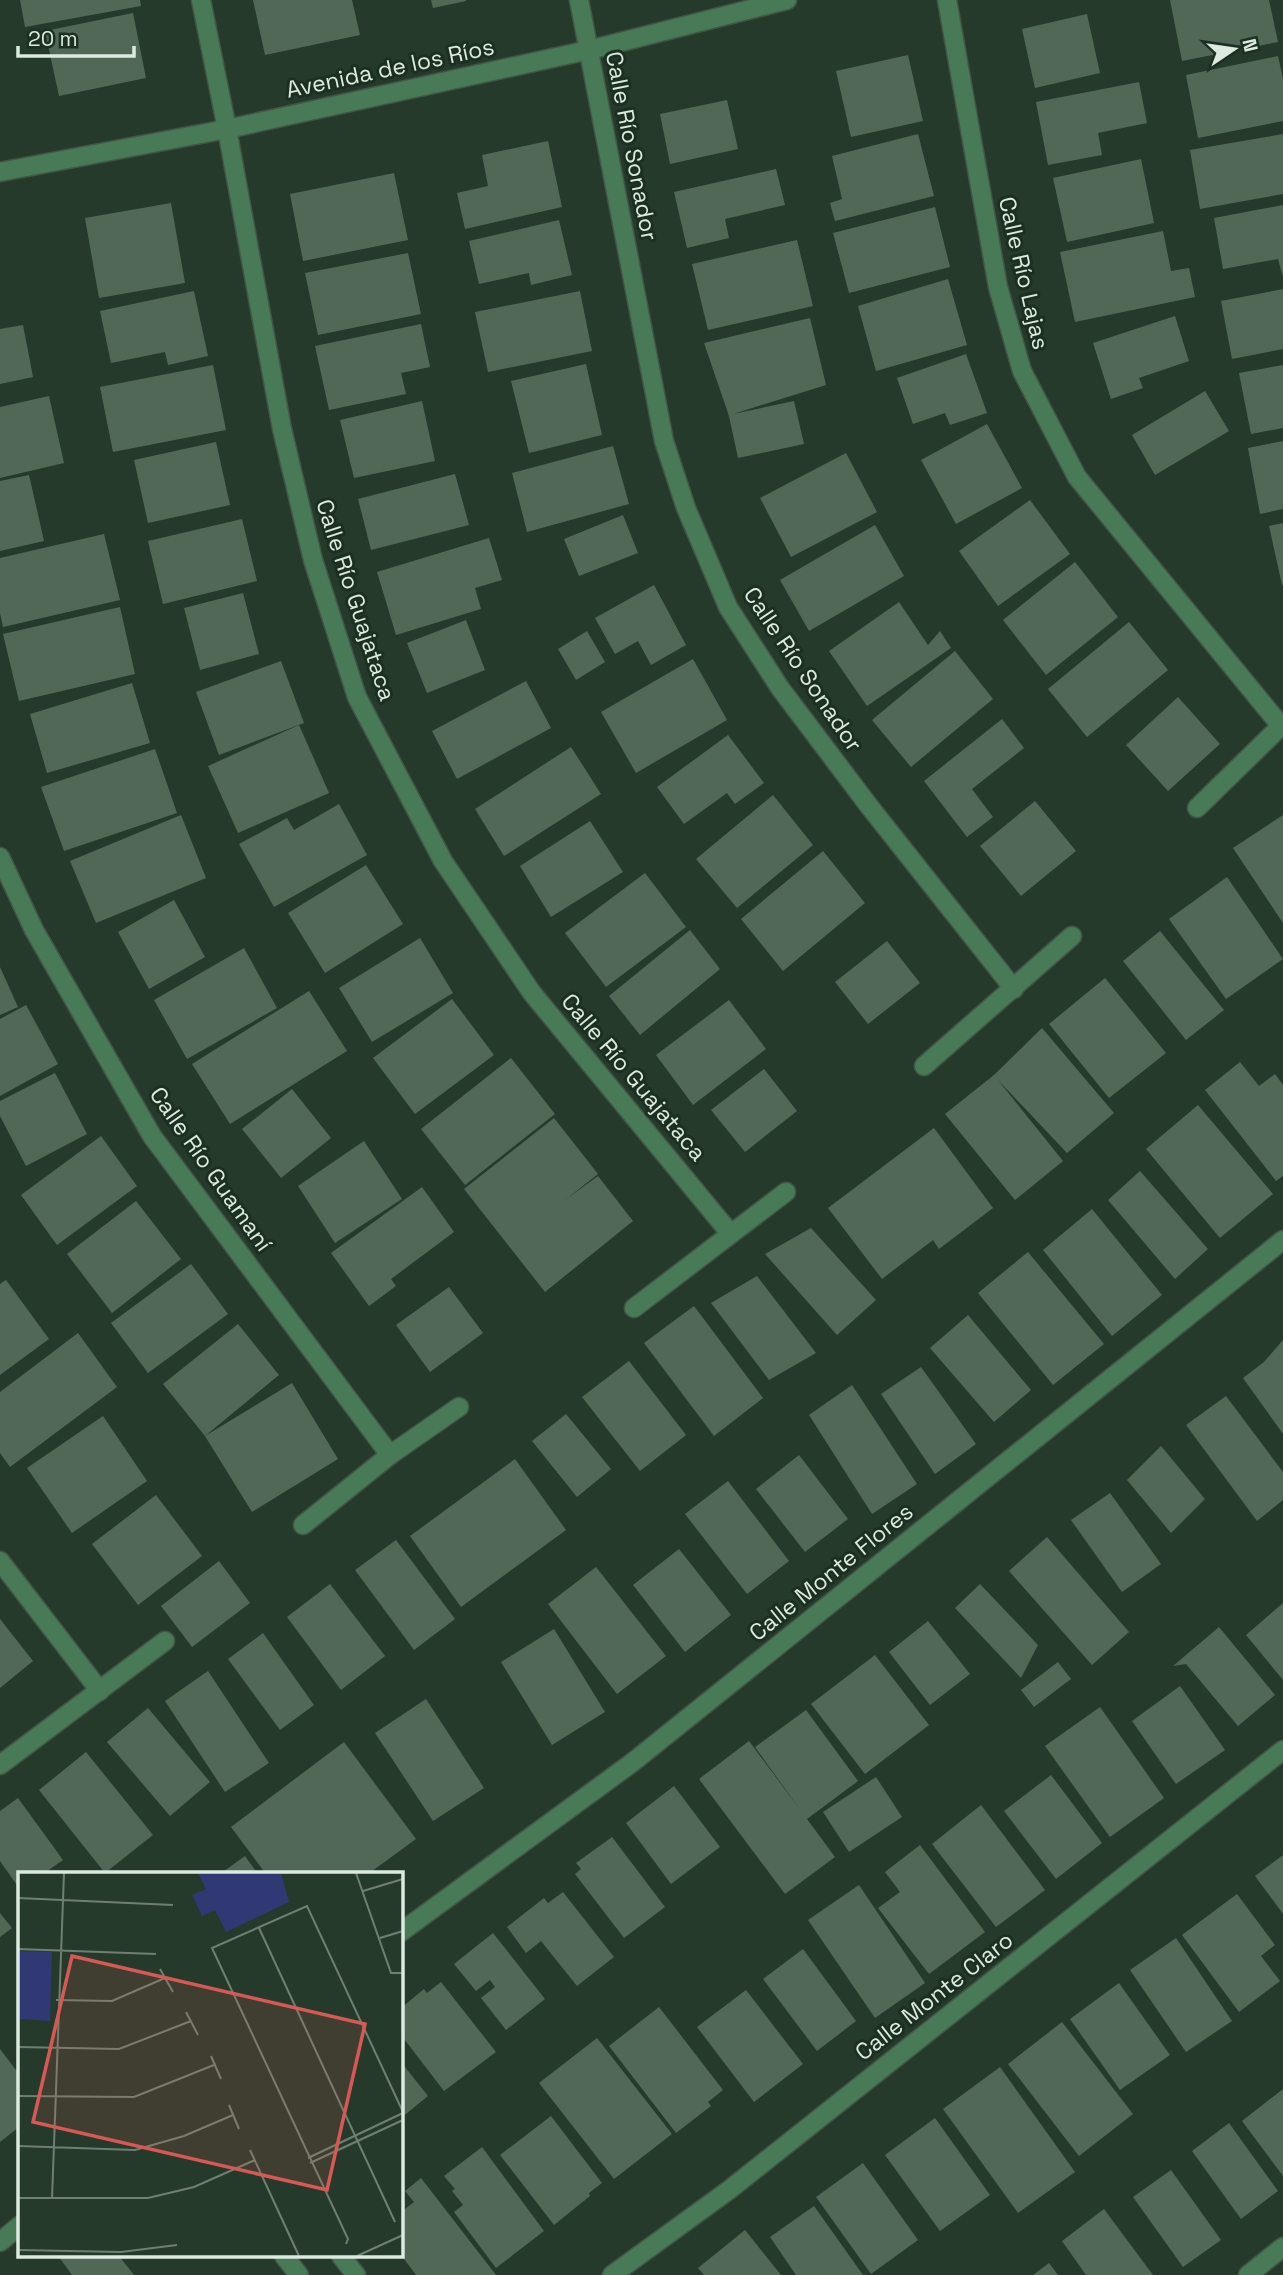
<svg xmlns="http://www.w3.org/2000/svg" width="1283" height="2275" font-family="'Space Grotesk',sans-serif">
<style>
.building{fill:#526857}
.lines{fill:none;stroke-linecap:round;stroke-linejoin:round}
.minor-casing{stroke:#425648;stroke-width:21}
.minor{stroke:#497a57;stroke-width:18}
.labels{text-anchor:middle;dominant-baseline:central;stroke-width:6;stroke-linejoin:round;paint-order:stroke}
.street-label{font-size:23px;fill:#ddeae0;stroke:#1c3021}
.inset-road{fill:none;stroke:#6f8073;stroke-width:2}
.view{fill:#d85856;fill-opacity:0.15;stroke:#d85856;stroke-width:3.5}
.inset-edge{fill:none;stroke:#ddeae0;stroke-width:3.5}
</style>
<rect width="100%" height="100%" fill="#253a2b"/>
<g class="building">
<polygon points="20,0 140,0 141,6 25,27"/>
<polygon points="253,0 352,0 360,35 265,55"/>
<polygon points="431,0 466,0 466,1 433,8"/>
<polygon points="1170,0 1269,0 1278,42 1182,61"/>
<polygon points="133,13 146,78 59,96 45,31"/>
<polygon points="1087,14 1100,73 1035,88 1022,29"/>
<polygon points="908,55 923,121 851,137 836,71"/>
<polygon points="1278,56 1283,79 1283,121 1198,138 1186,75"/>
<polygon points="1139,82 1147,123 1098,133 1102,155 1048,165 1036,102"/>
<polygon points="727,100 738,149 670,164 660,114"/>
<polygon points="918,134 934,196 835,221 830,203 842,199 832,156"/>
<polygon points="1283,134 1283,194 1200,209 1190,150"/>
<polygon points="548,141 562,207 465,229 457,193 488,186 482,155"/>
<polygon points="1141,159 1154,223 1067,242 1053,178"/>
<polygon points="776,169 785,205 725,219 729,238 687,248 674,192"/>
<polygon points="394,173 408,240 303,261 290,194"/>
<polygon points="171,203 185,283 99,298 85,218"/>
<polygon points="1283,205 1283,277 1278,259 1223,269 1214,218"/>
<polygon points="935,207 950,267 849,293 833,233"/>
<polygon points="559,220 572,275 531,285 529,273 479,284 469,241"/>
<polygon points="1163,231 1171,271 1189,268 1195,297 1075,322 1060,252"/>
<polygon points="797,240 813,306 708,330 692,264"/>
<polygon points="408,253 421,314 318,335 305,273"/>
<polygon points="948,279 967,345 876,371 858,306"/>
<polygon points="1283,289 1283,349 1232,359 1221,301"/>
<polygon points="194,291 208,356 168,365 165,352 111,363 100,311"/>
<polygon points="580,291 592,351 488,372 475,312"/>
<polygon points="1175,316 1189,361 1139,378 1143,388 1111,399 1093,343"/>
<polygon points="810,318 826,385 733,414 794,401 804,444 738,458 729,416 704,343"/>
<polygon points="421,324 430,367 401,373 406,394 329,410 315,346"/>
<polygon points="23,325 33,377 0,384 0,329"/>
<polygon points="966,354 987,413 950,425 945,413 913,424 897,378"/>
<polygon points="586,364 602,435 529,453 511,381"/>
<polygon points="213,365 226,430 113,452 100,387"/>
<polygon points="1283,365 1283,428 1251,434 1239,373"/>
<polygon points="1205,391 1229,431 1155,475 1132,435"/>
<polygon points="49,396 64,463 0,478 0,407"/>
<polygon points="422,401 435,461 354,478 340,420"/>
<polygon points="987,424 1022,488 956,524 921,460"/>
<polygon points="1283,441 1283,509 1260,514 1248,448"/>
<polygon points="216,442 230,505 148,523 134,460"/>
<polygon points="613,446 629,504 527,532 512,473"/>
<polygon points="846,453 877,512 791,557 760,498"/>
<polygon points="455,474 469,525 371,550 358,499"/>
<polygon points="29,475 44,541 0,551 0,481"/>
<polygon points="1030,500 1070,554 998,606 959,551"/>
<polygon points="623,515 638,553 579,576 564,539"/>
<polygon points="242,519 257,581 163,604 148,541"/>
<polygon points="1283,523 1283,585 1282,585 1269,526"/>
<polygon points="875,525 904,576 809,631 780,580"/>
<polygon points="104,534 120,600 3,627 0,613 0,558"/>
<polygon points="489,538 502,580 475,588 481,609 396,635 377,572"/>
<polygon points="1075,562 1118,617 1046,675 1003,620"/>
<polygon points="654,585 686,645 651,665 638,641 615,654 595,618"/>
<polygon points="243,593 259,654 200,670 184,608"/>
<polygon points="899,602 928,645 940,631 951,648 867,706 829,651"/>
<polygon points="120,607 135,674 19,701 3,634"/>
<polygon points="466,620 485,670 427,693 407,643"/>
<polygon points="1129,622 1168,670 1087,737 1048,689"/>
<polygon points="587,631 605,662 576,680 558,649"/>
<polygon points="955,651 993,699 911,767 872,720"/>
<polygon points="693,659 727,720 636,773 601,712"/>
<polygon points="281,661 304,723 219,755 196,692"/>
<polygon points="526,681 551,728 457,779 432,731"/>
<polygon points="132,683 150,743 47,773 30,714"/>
<polygon points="1178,697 1220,744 1168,791 1126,745"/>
<polygon points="1002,719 1024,748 972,789 993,817 967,837 924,781"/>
<polygon points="299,725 329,793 238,833 208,766"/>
<polygon points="728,735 764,783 735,804 727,793 684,824 657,787"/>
<polygon points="571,747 601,794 504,856 475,809"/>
<polygon points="155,749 177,813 64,851 41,787"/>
<polygon points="773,795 813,845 737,908 696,859"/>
<polygon points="1035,801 1076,851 1021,896 980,846"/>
<polygon points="339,804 367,855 274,907 239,844 287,818 294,830"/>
<polygon points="181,815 206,878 96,923 70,861"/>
<polygon points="1283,815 1283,923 1233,848"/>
<polygon points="590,821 623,872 551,917 520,866"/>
<polygon points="823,851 865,903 783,971 741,919"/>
<polygon points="366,865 403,924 325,973 288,913"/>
<polygon points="645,873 686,927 606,987 565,933"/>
<polygon points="1227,877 1283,959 1226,999 1169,919"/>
<polygon points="174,900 205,957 149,989 118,932"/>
<polygon points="690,930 720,969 640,1035 609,996"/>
<polygon points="1160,931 1224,1010 1186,1040 1123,961"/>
<polygon points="420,938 453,993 372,1042 339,988"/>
<polygon points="887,941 920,983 868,1024 835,982"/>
<polygon points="244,948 277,1008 187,1059 154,1000"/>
<polygon points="0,967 18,1007 0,1015"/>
<polygon points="1105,978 1166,1053 1109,1098 1049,1024"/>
<polygon points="309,991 347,1051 230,1124 192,1064"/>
<polygon points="452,999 494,1055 415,1114 373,1058"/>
<polygon points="729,1000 766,1049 693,1105 656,1055"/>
<polygon points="26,1005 58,1064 0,1096 0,1019"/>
<polygon points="1042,1028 1114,1113 1067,1153 998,1080 1063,1161 1015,1200 945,1114 994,1075"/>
<polygon points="511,1058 555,1114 465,1185 421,1129"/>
<polygon points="1240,1062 1259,1086 1275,1074 1283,1085 1283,1176 1276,1181 1205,1090"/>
<polygon points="764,1069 797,1111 745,1152 711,1110"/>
<polygon points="55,1073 87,1134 26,1166 0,1116 0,1101"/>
<polygon points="292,1089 331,1138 281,1178 242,1129"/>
<polygon points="1198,1105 1273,1194 1220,1238 1146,1149"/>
<polygon points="554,1118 598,1174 565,1200 598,1176 633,1221 545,1292 464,1189"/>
<polygon points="934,1128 993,1208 939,1249 933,1240 882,1279 828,1208"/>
<polygon points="101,1136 137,1186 57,1245 21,1195"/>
<polygon points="364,1141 402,1199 335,1243 298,1186"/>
<polygon points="1140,1171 1208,1249 1175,1279 1108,1200"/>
<polygon points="422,1187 454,1232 391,1279 396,1286 369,1306 331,1253"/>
<polygon points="136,1201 181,1259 112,1313 67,1254"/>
<polygon points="1092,1209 1162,1295 1112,1336 1043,1250"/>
<polygon points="811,1228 876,1300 837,1335 765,1254"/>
<polygon points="1028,1252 1104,1344 1053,1385 978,1293"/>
<polygon points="191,1264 228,1314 148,1373 111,1323"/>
<polygon points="757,1276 816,1353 769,1380 711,1303"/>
<polygon points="6,1280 49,1339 0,1375 0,1284"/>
<polygon points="449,1287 483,1333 430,1372 396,1325"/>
<polygon points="694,1306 763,1398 714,1436 644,1343"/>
<polygon points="968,1315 1031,1390 994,1422 930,1348"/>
<polygon points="238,1324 279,1375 205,1436 292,1383 338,1459 252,1512 205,1436 163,1384"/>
<polygon points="78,1333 117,1387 10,1467 0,1453 0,1392"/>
<polygon points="1283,1340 1283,1434 1243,1378 1264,1362"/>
<polygon points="629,1361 686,1435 640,1471 582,1397"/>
<polygon points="921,1367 976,1444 935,1474 881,1394"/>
<polygon points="852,1385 917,1484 872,1514 809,1415"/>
<polygon points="1226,1396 1283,1472 1283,1500 1257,1521 1186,1425"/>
<polygon points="566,1414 611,1469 577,1497 532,1441"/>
<polygon points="103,1416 147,1481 72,1533 27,1468"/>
<polygon points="1161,1446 1205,1499 1171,1533 1127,1480"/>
<polygon points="799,1455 848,1519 805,1552 756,1489"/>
<polygon points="515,1459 566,1530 461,1607 410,1536"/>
<polygon points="728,1481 789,1561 747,1594 685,1514"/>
<polygon points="1110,1493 1161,1564 1122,1592 1071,1520"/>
<polygon points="156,1495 202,1556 138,1605 92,1544"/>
<polygon points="1047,1537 1129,1632 1092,1665 1009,1571"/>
<polygon points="396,1540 455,1619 414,1650 355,1570"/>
<polygon points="679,1549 731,1615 685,1652 633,1585"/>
<polygon points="219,1561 250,1603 192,1647 161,1606"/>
<polygon points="596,1567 666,1656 617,1694 548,1604"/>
<polygon points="330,1584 385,1656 341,1690 287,1617"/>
<polygon points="980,1584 1038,1645 1021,1678 955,1608"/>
<polygon points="1283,1603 1283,1680 1246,1635"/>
<polygon points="0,1619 33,1661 0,1688"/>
<polygon points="928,1621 970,1674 930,1705 889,1652"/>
<polygon points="1219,1627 1275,1695 1238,1726 1186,1664 1173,1666"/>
<polygon points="554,1629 605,1712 552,1745 501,1662"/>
<polygon points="263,1633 314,1705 280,1730 228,1659"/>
<polygon points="875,1655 929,1725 865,1774 811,1704"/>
<polygon points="1058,1662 1071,1679 1034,1707 1021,1690"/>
<polygon points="208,1671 269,1763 225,1792 165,1701"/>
<polygon points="1180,1686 1225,1750 1176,1784 1132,1721"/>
<polygon points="426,1699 484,1788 433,1821 375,1733"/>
<polygon points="1100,1707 1164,1798 1110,1837 1045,1746"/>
<polygon points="148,1708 210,1782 170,1816 107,1742"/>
<polygon points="806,1710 858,1781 807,1819 835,1857 785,1894 699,1779 749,1741 801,1811 755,1747"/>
<polygon points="344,1742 416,1839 368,1874 266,1874 231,1827"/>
<polygon points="86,1752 153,1835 105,1873 39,1790"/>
<polygon points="1051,1775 1102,1843 1056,1879 1004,1811"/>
<polygon points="876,1777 902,1817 849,1852 823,1812"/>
<polygon points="674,1786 720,1847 671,1884 626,1823"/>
<polygon points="18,1798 63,1860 43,1874 19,1874 19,1888 0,1861 0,1811"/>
<polygon points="981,1805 1045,1890 996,1927 932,1844"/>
<polygon points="612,1837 665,1907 624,1938 575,1874 581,1869 576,1863"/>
<polygon points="920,1845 985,1932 929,1974 878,1908 900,1892 885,1872"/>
<polygon points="1283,1855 1283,1914 1255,1876"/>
<polygon points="245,1856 258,1874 220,1874"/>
<polygon points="859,1885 925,1983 875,2018 808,1920"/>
<polygon points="563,1892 614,1957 577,1986 541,1941 526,1953 507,1927 544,1898 548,1903"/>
<polygon points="1237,1894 1275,1945 1261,1956 1280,1981 1239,2012 1182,1935"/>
<polygon points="0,1913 12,1928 0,1937"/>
<polygon points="493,1933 545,1999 506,2030 481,1998 495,1987 490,1980 476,1991 454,1964"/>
<polygon points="1176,1938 1232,2021 1186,2052 1130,1970"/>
<polygon points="803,1949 856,2021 817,2051 763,1979"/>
<polygon points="441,1982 496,2052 444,2091 401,2035 401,2008 424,1989 427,1993"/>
<polygon points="1119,1983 1170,2055 1120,2090 1070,2019"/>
<polygon points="746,1990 803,2064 754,2102 697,2027"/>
<polygon points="659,2007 723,2090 708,2102 711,2106 676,2133 609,2046"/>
<polygon points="1062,2022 1133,2114 1079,2156 1008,2064"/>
<polygon points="597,2038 672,2134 614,2179 539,2083"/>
<polygon points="0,2049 19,2074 19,2127 0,2142"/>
<polygon points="401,2062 428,2096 401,2118"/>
<polygon points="1000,2067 1075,2172 1018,2213 943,2109"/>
<polygon points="1283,2089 1283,2176 1242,2121"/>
<polygon points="551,2116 602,2183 589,2193 590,2196 554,2225 500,2155"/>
<polygon points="935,2118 990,2195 940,2231 885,2155"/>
<polygon points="1229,2123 1278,2191 1241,2219 1192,2151"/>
<polygon points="482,2147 544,2231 496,2268 454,2212 463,2205 452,2191 455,2189 444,2176"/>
<polygon points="863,2163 918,2240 871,2274 816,2197"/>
<polygon points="1171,2170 1221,2240 1183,2267 1133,2197"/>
<polygon points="421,2178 496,2275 416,2275 401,2255 401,2212 414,2202 405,2191"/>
<polygon points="814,2206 863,2275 796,2275 770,2237"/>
<polygon points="1104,2209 1153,2275 1086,2275 1062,2241"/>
<polygon points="745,2230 781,2275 704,2275 698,2268"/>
<polygon points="60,2256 119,2256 134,2275 72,2275 59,2257"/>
<polygon points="1049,2263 1058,2275 1033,2275"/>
</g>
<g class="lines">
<defs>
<g id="minor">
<polyline points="201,0 227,129 282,429 313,560 357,697 443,861 532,993 730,1233"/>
<polyline points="579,0 664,441 686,508 728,607 780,688 869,806 1014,989"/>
<polyline points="947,0 998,287 1022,371 1077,477 1281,726"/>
<polyline points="0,172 227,129 589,50 787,0"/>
<polyline points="1197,808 1283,724"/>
<polyline points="0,857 34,930 152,1136 390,1455"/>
<polyline points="924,1066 1072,936"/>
<polyline points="634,1308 786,1192"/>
<polyline points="303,1525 390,1455 459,1407"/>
<polyline points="0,1561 100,1691"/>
<polyline points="0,1765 165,1641"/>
<polyline points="401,1932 633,1762 1283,1240"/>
<polyline points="0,2242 19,2226"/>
<polyline points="284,2256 299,2275"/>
<polyline points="341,2256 356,2275"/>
<polyline points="612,2275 729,2190 1283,1750"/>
<polyline points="1248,2275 1283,2247"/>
</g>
</defs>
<use href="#minor" class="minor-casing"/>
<use href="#minor" class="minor"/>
</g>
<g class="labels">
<g class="street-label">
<text transform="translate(390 68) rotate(-12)">Avenida de los Ríos</text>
<text transform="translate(632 146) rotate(79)">Calle Río Sonador</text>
<text transform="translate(1024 273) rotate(77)">Calle Río Lajas</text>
<text transform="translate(356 600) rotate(72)">Calle Río Guajataca</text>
<text transform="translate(803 669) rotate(56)">Calle Río Sonador</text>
<text transform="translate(634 1077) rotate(50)">Calle Río Guajataca</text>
<text transform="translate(211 1169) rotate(55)">Calle Río Guamaní</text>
<text transform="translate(831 1572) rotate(-39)">Calle Monte Flores</text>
<text transform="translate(934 1996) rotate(-38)">Calle Monte Claro</text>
</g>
</g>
<g transform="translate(18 1872)">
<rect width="385" height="385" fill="#253a2b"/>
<path d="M0,79L34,80L32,149L0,147Z" fill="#303973"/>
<path d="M180,1H263L271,30L208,60L197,38L184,44L174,23L188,17ZM11 98a9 9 0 1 1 18 0a9 9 0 1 1-18 0Z" fill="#303973"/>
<path class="inset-road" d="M338,1L373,101H385M345,19L385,7M0,26L155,33M241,56L377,350M362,66L385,59M0,77L138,82M142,97L155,120M38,128L94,129L147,106M168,140L180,163M0,175L101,177L173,149M193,184L203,207M0,224L116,225L196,193M211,233L221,257M0,274L117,278L166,264L215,243M232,278L281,384M290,286L385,241M292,291L385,248M0,326H130L176,315L237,288M34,327L46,1M328,372L330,367L194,76L289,34L385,240M0,378L103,380L159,373M339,384L385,363"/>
<path class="view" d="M54,84L347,152L309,318L15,250Z"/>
<rect width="385" height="385" class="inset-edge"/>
</g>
<g transform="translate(1234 49) rotate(77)" stroke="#1c3021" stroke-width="5" paint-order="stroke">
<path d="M0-5L12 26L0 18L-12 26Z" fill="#ddeae0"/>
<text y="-10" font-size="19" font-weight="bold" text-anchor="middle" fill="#ddeae0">N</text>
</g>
<path d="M18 46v10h116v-10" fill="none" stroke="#ddeae0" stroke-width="3.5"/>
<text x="28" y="46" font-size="21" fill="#ddeae0" stroke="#1c3021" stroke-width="5" paint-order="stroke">20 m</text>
</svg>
